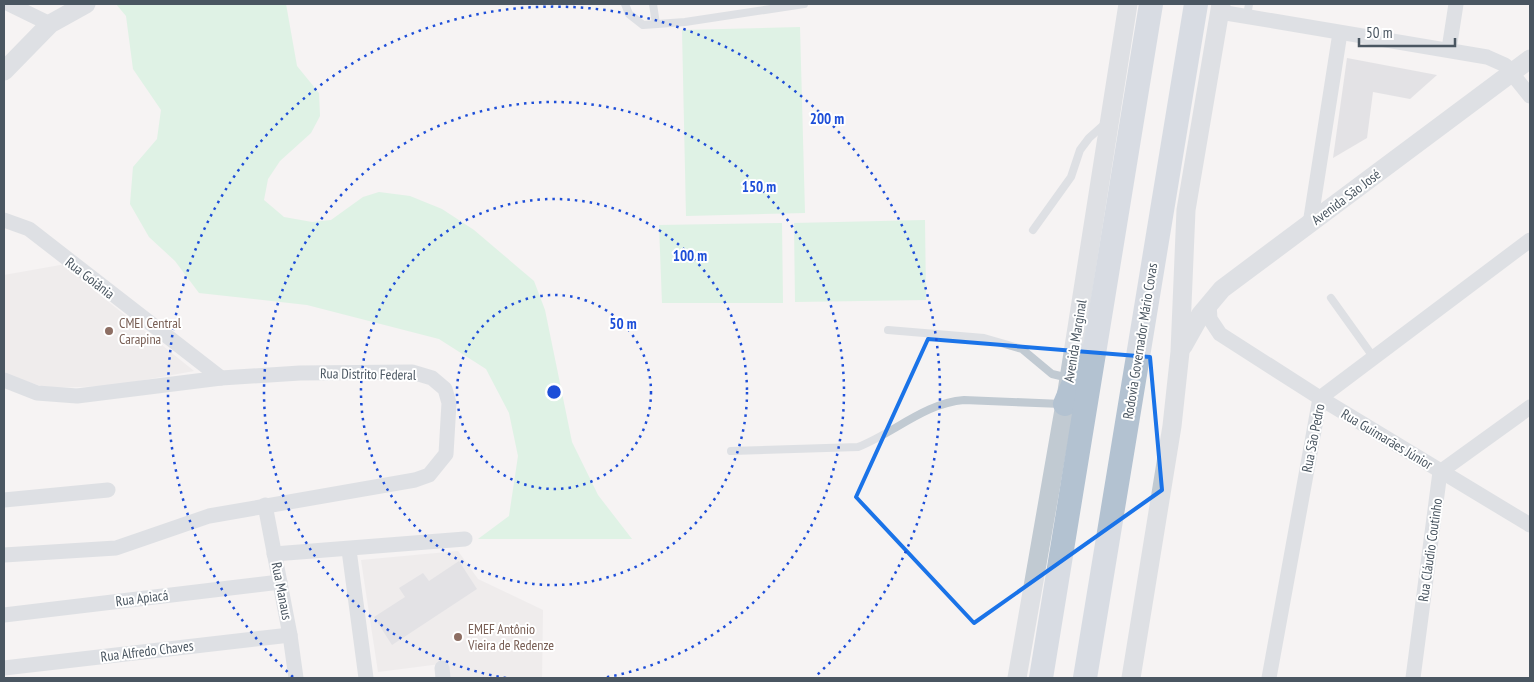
<svg xmlns="http://www.w3.org/2000/svg" width="1534" height="682" font-family="'PT Sans Narrow',sans-serif">
<style>
.education{fill:#e6e4e5}
.green{fill:#c3f1d5}
.building{fill:#cdcfd5}
.lines{fill:none;stroke-linecap:round;stroke-linejoin:round}
.service{stroke:#c1cad2;stroke-width:8}
.minor{stroke:#c1cad2;stroke-width:15}
.tertiary{stroke:#c1cad2;stroke-width:19}
.primary{stroke:#b3c2d1;stroke-width:24}
.marked{fill:none;stroke:#1a73e8;stroke-width:4;stroke-linejoin:round}
.ring{fill:none;stroke:#1d4ed8;stroke-width:2.5;stroke-dasharray:2.5 5}
.education-dot{fill:#8d6e63;stroke:#fff;stroke-width:2}
.labels{text-anchor:middle;dominant-baseline:central;stroke-width:4;stroke-linejoin:round;paint-order:stroke}
.street-label{font-size:14px;fill:#4a5661;stroke:#fff}
.education-label{font-size:14px;fill:#785e54;stroke:#fff;text-anchor:start}
.centre{fill:#1d4ed8;stroke:#fff;stroke-width:2.5}
.ring-label{font-size:15px;text-anchor:middle;font-weight:bold;fill:#1d4ed8;stroke:#fff;stroke-width:4;stroke-linejoin:round;paint-order:stroke}
</style>
<rect width="100%" height="100%" fill="#f5f3f3"/>
<g class="education">
<polygon points="66,264 95,291 194,371 111,386 47,388 4,374 4,275"/>
<polygon points="458,551 478,579 543,610 542,678 450,678 448,663 378,672 361,560"/>
</g>
<g class="green">
<polygon points="116,4 286,4 297,66 319,93 320,116 311,133 280,161 268,179 264,200 284,217 312,222 331,220 363,197 379,192 410,196 442,209 474,230 534,281 545,310 572,442 598,495 632,539 478,539 509,516 518,456 509,413 486,369 439,339 307,305 199,293 175,261 149,237 130,204 133,167 157,139 161,110 133,69 126,16"/>
<polygon points="800,27 805,213 686,216 682,30"/>
<polygon points="925,220 926,300 795,302 794,223"/>
<polygon points="782,223 783,303 662,303 659,225"/>
</g>
<g class="building">
<polygon points="1347,58 1437,75 1410,99 1373,92 1367,138 1333,158"/>
<polygon points="459,561 477,589 392,645 374,617 405,597 399,588 423,573 429,581"/>
</g>
<g class="lines">
<g class="service">
<polyline points="625,4 629,14 643,25 685,22 804,4"/>
<polyline points="653,4 656,24"/>
<polyline points="1247,16 1249,4"/>
<polyline points="1033,230 1071,177 1080,150 1089,138 1107,122"/>
<polyline points="1331,298 1374,358"/>
<polyline points="888,330 984,338 1022,349 1052,374 1069,378"/>
<path d="M731,451L858,447C894,433 925,403 964,400L1062,404"/>
</g>
<g class="minor">
<polyline points="9,4 50,24"/>
<polyline points="1220,12 1487,57 1505,65 1530,96"/>
<polyline points="1449,49 1456,4"/>
<polyline points="4,220 29,229 221,378"/>
<polyline points="1310,224 1340,33"/>
<polyline points="1209,304 1210,319 1220,334 1320,398 1530,525"/>
<polyline points="4,380 37,393 77,396 221,378 300,373 412,372 432,378 445,389 449,403 446,454 429,475 415,480 209,516 116,548 4,555"/>
<polyline points="4,500 108,490"/>
<polyline points="265,505 290,635 296,678"/>
<polyline points="349,550 366,678"/>
<polyline points="274,554 465,539"/>
<polyline points="4,615 280,582"/>
<polyline points="4,668 290,635"/>
<polyline points="442,668 443,678"/>
<polyline points="1269,678 1320,398 1530,240"/>
<polyline points="1413,678 1440,472 1530,407"/>
</g>
<g class="tertiary">
<polyline points="4,71 50,24 86,4"/>
<polyline points="1183,346 1201,314 1222,289 1530,59"/>
<polyline points="1017,678 1065,404 1128,4"/>
<polyline points="1131,678 1172,426 1180,352 1186,210 1221,4"/>
</g>
<g class="primary">
<polyline points="1065,404 1085,356"/>
<polyline points="1041,678 1151,4"/>
<polyline points="1085,678 1196,4"/>
</g>
</g>
<path d="M0 0H1534V682H0ZM928,339L1150,357L1162,490L974,623L856,497Z" fill="#f5f3f3" fill-opacity=".55" fill-rule="evenodd"/>
<path class="marked" d="M928,339L1150,357L1162,490L974,623L856,497Z"/>
<g class="ring">
<circle cx="554" cy="392" r="97"/>
<circle cx="554" cy="392" r="193"/>
<path d="M506 678A290 290 0 1 1 602 678"/>
<path d="M293 677A386 386 0 1 1 815 677"/>
</g>
<g class="education-dot">
<circle cx="109" cy="331" r="5"/>
<circle cx="458" cy="637" r="5"/>
</g>
<g class="labels">
<g class="street-label">
<text transform="translate(1346 197) rotate(-37)">Avenida São José</text>
<text transform="translate(90 278) rotate(38)">Rua Goiânia</text>
<text transform="translate(1075 341) rotate(-81)">Avenida Marginal</text>
<text transform="translate(1140 341) rotate(-81)">Rodovia Governador Mário Covas</text>
<text transform="translate(368 374) rotate(1)">Rua Distrito Federal</text>
<text transform="translate(1313 438) rotate(-79)">Rua São Pedro</text>
<text transform="translate(1387 439) rotate(31)">Rua Guimarães Júnior</text>
<text transform="translate(1430 550) rotate(-82)">Rua Cláudio Coutinho</text>
<text transform="translate(282 591) rotate(79)">Rua Manaus</text>
<text transform="translate(142 598) rotate(-7)">Rua Apiacá</text>
<text transform="translate(147 651) rotate(-7)">Rua Alfredo Chaves</text>
</g>
<g class="education-label">
<text x="119" y="323">CMEI Central<tspan x="119" dy="16">Carapina</tspan></text>
<text x="468" y="629">EMEF Antônio<tspan x="468" dy="16">Vieira de Redenze</tspan></text>
</g>
</g>
<circle cx="554" cy="392" r="8" class="centre"/>
<g class="ring-label">
<text x="827" y="124">200 m</text>
<text x="759" y="192">150 m</text>
<text x="690" y="261">100 m</text>
<text x="623" y="329">50 m</text>
</g>
<rect width="1534" height="682" fill="none" stroke="#4a5661" stroke-width="10"/>
<path d="M1359 38v8h96v-8" fill="none" stroke="#4a5661" stroke-width="2.5"/>
<text x="1366" y="38" font-size="15" fill="#4a5661" stroke="#ffffff" stroke-width="4" paint-order="stroke">50 m</text>
</svg>
